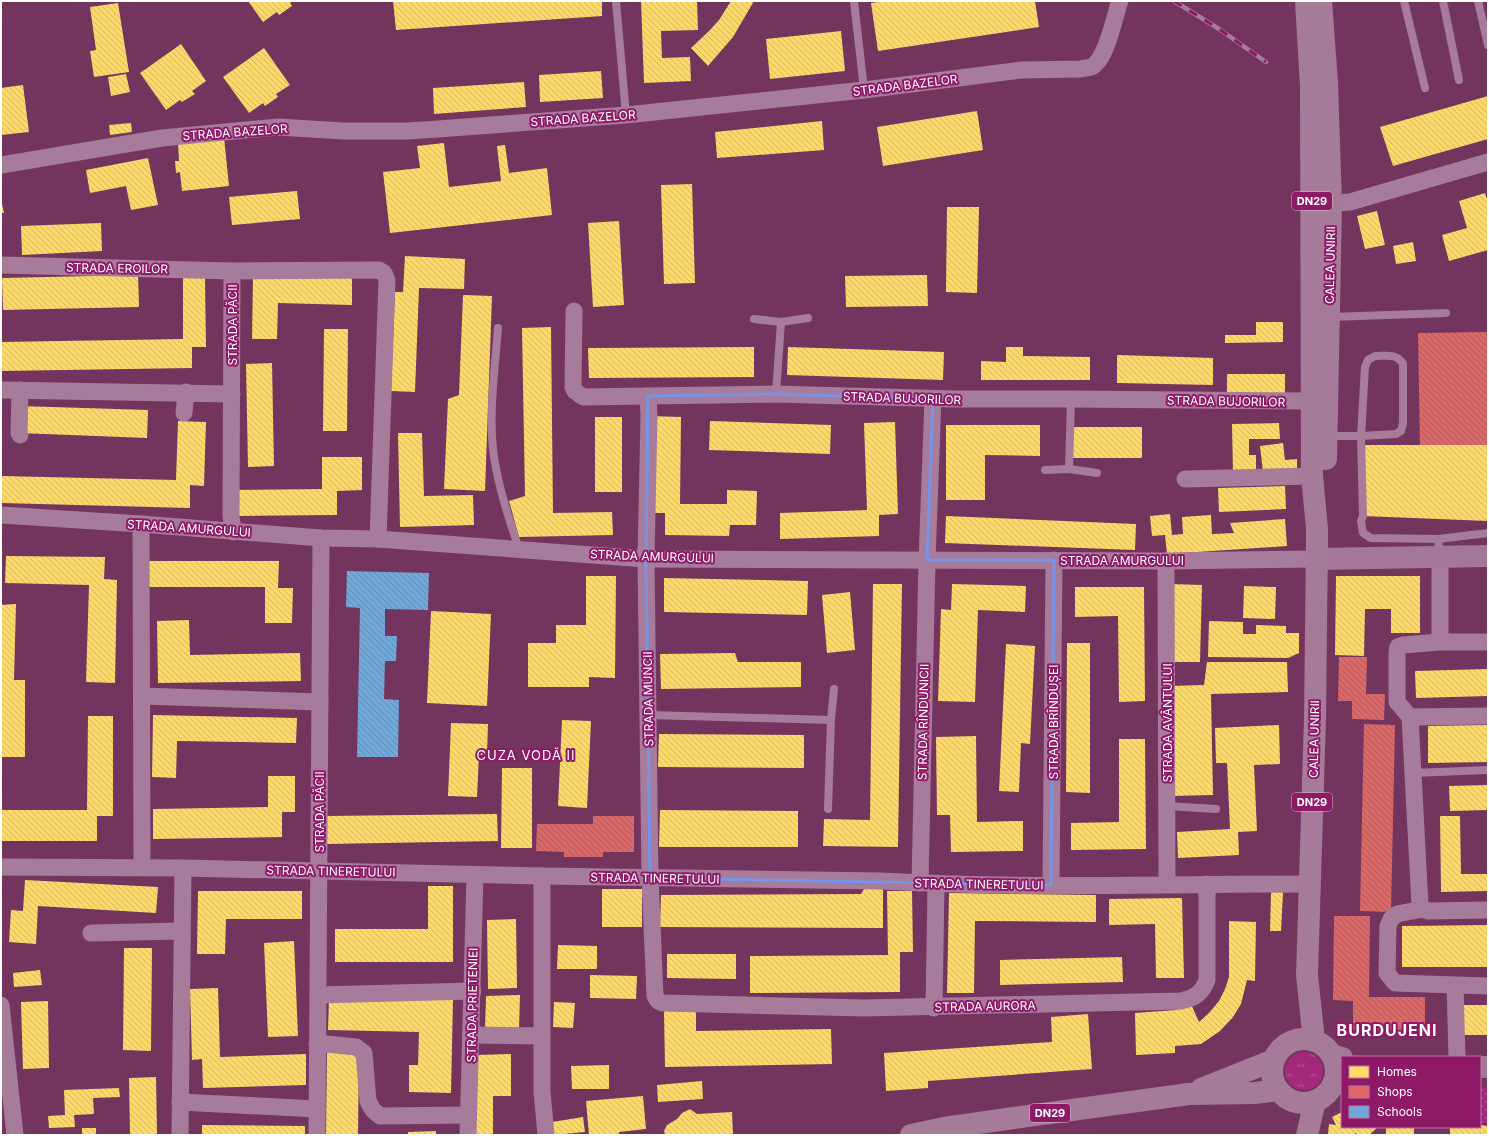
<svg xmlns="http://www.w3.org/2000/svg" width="1489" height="1136" font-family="Inter,sans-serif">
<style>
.grass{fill:url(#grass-tufts)}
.park{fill:url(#park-dots)}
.homes{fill:url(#homes-back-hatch)}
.shops{fill:url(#shops-back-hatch)}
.schools{fill:url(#schools-back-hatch)}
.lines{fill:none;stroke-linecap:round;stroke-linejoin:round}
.lane{stroke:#a77b9a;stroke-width:8}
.street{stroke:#a77b9a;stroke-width:17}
.secondary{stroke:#a37795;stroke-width:22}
.primary{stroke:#a57b98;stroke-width:22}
.rail-casing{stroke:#a67c99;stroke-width:4.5}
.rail{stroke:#8e1967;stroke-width:3;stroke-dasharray:9;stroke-linecap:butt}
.marked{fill:none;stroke:#7795e8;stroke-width:3;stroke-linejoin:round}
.labels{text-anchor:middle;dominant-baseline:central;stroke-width:4;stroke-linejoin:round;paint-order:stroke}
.shield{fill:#8e1967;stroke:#ddbad1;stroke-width:1}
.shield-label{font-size:11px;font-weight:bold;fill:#fff}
.street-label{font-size:12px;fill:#fff;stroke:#8e1967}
.neighbourhood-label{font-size:13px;letter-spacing:1px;fill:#fff;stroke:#8e1967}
.district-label{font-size:16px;font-weight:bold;letter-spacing:1px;fill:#fff;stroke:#8e1967}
</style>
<defs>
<pattern id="grass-tufts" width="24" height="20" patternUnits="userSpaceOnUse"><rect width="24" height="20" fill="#a3277a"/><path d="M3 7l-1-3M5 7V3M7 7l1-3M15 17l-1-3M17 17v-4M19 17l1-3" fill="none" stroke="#b55295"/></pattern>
<pattern id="park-dots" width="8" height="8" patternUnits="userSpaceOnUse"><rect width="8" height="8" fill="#a3277a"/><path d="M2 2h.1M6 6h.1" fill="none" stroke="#b55295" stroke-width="1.8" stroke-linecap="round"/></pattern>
<pattern id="homes-back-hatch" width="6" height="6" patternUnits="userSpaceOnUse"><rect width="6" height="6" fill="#ffd966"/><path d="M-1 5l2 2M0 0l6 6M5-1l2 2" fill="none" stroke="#d2b660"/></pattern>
<pattern id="shops-back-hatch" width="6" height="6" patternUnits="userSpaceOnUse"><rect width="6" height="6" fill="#e06666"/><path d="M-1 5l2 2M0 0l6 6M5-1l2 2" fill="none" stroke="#ac5d5d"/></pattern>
<pattern id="schools-back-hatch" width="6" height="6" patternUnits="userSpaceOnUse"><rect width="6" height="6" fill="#6fa8dc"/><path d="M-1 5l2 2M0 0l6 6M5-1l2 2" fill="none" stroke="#648cb1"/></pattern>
</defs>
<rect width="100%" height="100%" fill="#73345e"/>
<circle class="grass" cx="1304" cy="1071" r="19"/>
<rect class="park" x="1480" y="1088" width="8" height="35"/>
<g class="homes">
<polygon points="248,1 293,1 290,3 292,6 279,15 277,12 263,22"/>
<polygon points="393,1 602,1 602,16 396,30"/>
<polygon points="641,1 697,1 698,30 661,31 662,58 690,57 691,81 644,83"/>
<polygon points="731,1 754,1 733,37 708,66 691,48 710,30 719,20"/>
<polygon points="884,1 1035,1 1039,27 878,51 871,3"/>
<polygon points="118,3 129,72 94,77 90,51 96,50 90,7"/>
<polygon points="841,31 845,71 770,79 766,39"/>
<polygon points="181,44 206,81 192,91 195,94 182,102 180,100 166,110 140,73"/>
<polygon points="264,48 290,85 276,94 278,97 265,106 263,103 249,113 223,77"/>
<polygon points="601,71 603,98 540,102 539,75"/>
<polygon points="126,74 130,92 111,96 108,77"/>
<polygon points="524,82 526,107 434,114 433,88"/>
<polygon points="23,85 29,132 1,135 1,88"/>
<polygon points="1488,96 1488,139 1393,166 1380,127"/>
<polygon points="977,111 983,150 883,166 877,127"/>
<polygon points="822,121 824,150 717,158 715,132"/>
<polygon points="131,123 132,132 110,135 109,125"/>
<polygon points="224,137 229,186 182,191 180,172 176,173 175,161 179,161 178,142"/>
<polygon points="444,143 449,187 501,181 497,146 505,145 509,173 547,168 552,215 390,233 383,172 420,168 417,146"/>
<polygon points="148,158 158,205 131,210 126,186 90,193 86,170"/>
<polygon points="692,184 695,283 664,284 661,185"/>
<polygon points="297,191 300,219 232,225 229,197"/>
<polygon points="1485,193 1488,202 1488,250 1449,261 1442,235 1467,228 1459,201"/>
<polygon points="1,199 4,213 1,213"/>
<polygon points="947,207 979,207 977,293 946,292"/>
<polygon points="1377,211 1385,245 1365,249 1357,216"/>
<polygon points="619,221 624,305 593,307 588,223"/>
<polygon points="101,223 102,251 22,255 21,226"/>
<polygon points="1413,242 1416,261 1396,264 1393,246"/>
<polygon points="405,256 465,259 464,289 419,288 415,392 391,391 395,292 403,292"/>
<polygon points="138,275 139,307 3,310 2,278"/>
<polygon points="927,275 928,306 846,307 845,276"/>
<polygon points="253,276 352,278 352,305 278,303 277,339 252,339"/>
<polygon points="183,278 205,278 206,347 192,347 192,368 1,371 1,342 183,339"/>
<polygon points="463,295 492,296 485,491 444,489 448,399 459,395"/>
<polygon points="1256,322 1283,322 1283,342 1225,343 1225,335 1256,335"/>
<polygon points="551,327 553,513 612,512 613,535 519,537 509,501 525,496 522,328"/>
<polygon points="324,329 348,329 347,431 323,431"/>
<polygon points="754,347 754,377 589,378 588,348"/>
<polygon points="788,347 944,352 943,380 787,375"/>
<polygon points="1006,347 1023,347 1023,356 1090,357 1090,380 981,380 981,361 1006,362"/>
<polygon points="1117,355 1213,358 1213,385 1117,383"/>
<polygon points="272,363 274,466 248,467 246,364"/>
<rect x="1227" y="374" width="58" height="20"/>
<polygon points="20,406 148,410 147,438 19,433"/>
<polygon points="649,416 681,417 680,504 727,504 727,490 757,491 756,525 730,525 729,536 665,535 665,513 647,513"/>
<rect x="595" y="417" width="27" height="75"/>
<polygon points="178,421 206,422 204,486 190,485 190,508 1,503 1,476 176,480"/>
<polygon points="710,421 831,425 830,454 709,450"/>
<polygon points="895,422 898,514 879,515 879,536 780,539 780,513 867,510 864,423"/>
<polygon points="1279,423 1280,439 1249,439 1249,455 1256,455 1256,474 1233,475 1232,424"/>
<polygon points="946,425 1040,425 1040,456 985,455 985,500 946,500"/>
<rect x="1070" y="427" width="72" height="31"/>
<polygon points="398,433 422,433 424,496 473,495 474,525 400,527"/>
<polygon points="1283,443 1285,460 1297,459 1297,472 1263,472 1260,446"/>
<polygon points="1365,445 1488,445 1488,521 1363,516"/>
<polygon points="322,457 362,457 362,490 337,491 337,515 231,516 230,490 322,489"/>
<polygon points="1285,486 1286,509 1219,512 1218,488"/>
<polygon points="1170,514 1172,535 1183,534 1182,517 1211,515 1212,534 1234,533 1230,523 1285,519 1287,546 1167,554 1165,535 1152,536 1150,516"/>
<polygon points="946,516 1136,524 1135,550 945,543"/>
<polygon points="6,556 105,557 104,579 117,580 115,683 86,682 89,585 5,583"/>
<polygon points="148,561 279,561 278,588 293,588 292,623 265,623 265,587 148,587"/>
<polygon points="586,576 616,576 615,678 589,677 589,687 528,687 528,643 556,643 556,625 586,625"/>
<polygon points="1336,576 1420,576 1420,633 1391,633 1391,609 1365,609 1364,656 1335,655"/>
<polygon points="664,578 808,581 807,615 664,612"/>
<polygon points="873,584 902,584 898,847 823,846 824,819 870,820"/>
<polygon points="952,584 1026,586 1025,612 978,610 975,702 938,701 941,609 951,610"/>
<polygon points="1170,584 1202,585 1200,662 1170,662"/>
<polygon points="1244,586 1276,587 1275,619 1243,618"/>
<polygon points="1075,587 1144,587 1145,701 1119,702 1118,616 1075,617"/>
<polygon points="850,592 855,650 827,653 822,595"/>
<polygon points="16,604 14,680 25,680 25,757 1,757 1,605"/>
<polygon points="431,611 491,614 487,706 427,703"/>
<polygon points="189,620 190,655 300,653 301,681 158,683 157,621"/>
<polygon points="1209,621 1243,622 1243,634 1256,634 1256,625 1286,626 1286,633 1299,633 1299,653 1288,658 1208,657"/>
<polygon points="1067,643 1090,643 1090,793 1066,792"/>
<polygon points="1006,644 1035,646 1030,744 1021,743 1019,792 999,791"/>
<polygon points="735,653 738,662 801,662 801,687 661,689 660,654"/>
<polygon points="1207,662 1287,662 1288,692 1211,694 1213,795 1171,796 1169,686 1204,685"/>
<polygon points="1488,669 1488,696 1416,698 1415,671"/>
<polygon points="153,715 297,718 296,743 177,741 176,778 152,777"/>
<polygon points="88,716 113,716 113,816 97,816 97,841 1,841 1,810 87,810"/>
<polygon points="562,720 591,721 587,808 558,806"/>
<polygon points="451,723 488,724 487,755 479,755 477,797 448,796"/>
<polygon points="1279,725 1280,764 1254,765 1257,831 1238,832 1239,855 1178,858 1177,832 1230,829 1227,763 1216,763 1215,728"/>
<polygon points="1488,725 1488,762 1428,763 1428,726"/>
<polygon points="659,734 804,735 804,768 658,767"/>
<polygon points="976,736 977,822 1023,821 1023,851 951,852 950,815 937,815 936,737"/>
<polygon points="1119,739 1145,739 1146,849 1071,850 1071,823 1119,822"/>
<polygon points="502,768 532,768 532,848 501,848"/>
<polygon points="268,776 295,776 295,812 282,812 282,837 153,839 153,809 268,807"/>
<polygon points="1488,785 1488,810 1450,811 1449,786"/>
<polygon points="660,810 798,811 798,847 659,847"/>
<polygon points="497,814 498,841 326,844 326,816"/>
<polygon points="1440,816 1460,816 1461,874 1488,874 1488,891 1441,892"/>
<polygon points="25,880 158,887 156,913 38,906 36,944 9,942 11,910 23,911"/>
<polygon points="428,886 453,886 453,962 335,962 335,929 428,929"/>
<polygon points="866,886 883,886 883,928 660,927 661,895 861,894"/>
<rect x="602" y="889" width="40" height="38"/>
<polygon points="198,891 302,891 302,919 226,919 225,954 197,954"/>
<polygon points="887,891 912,891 913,952 900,952 900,992 750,993 750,956 888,955"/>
<polygon points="1271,892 1283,892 1281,931 1270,931"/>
<polygon points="949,893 1096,895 1096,922 975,921 974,993 947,993"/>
<polygon points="1182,898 1184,978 1156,978 1155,924 1109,925 1109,899"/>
<polygon points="516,919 517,988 488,989 487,920"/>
<polygon points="1229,921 1256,922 1255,981 1247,980 1241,1004 1233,1017 1220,1031 1201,1044 1175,1046 1175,1053 1136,1055 1135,1013 1176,1010 1191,1004 1199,1022 1209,1013 1219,1001 1225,989 1229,977"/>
<polygon points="1488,925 1488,967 1402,967 1402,926"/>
<polygon points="294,941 298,1036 268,1037 264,943"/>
<polygon points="558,945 597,946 597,969 557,969"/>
<polygon points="124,948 152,948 151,1051 123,1050"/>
<polygon points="667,954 736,954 736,979 667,978"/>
<polygon points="1122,957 1123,982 1000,985 1000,960"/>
<polygon points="40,970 42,985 14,987 13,973"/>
<polygon points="590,975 637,976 636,999 590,998"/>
<polygon points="218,988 220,1057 306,1054 306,1085 203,1088 202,1059 192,1060 190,989"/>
<polygon points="520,995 519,1030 485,1029 486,996"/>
<polygon points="329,998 453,1000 451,1093 409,1092 409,1065 418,1065 419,1032 328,1030"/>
<polygon points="48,1001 49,1068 23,1069 21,1002"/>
<polygon points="554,1002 575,1003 573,1028 553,1027"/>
<rect x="1462" y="1005" width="26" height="30"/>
<polygon points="696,1009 696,1031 831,1029 832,1064 665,1067 664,1010"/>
<polygon points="1088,1014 1092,1069 928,1081 928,1088 886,1091 884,1053 1052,1042 1051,1017"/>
<polygon points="327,1051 359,1052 358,1135 326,1135"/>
<polygon points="511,1054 511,1096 493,1096 493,1135 475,1135 475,1055"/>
<polygon points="609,1065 609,1089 572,1089 571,1066"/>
<polygon points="156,1077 157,1135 130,1135 129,1078"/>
<polygon points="702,1081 703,1099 658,1102 657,1085"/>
<polygon points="119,1088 120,1097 93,1098 94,1114 74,1115 75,1127 49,1128 48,1116 65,1115 64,1090"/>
<polygon points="643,1096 646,1129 619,1132 619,1135 589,1135 586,1101"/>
<polygon points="690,1109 697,1114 732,1112 733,1135 665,1135 664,1131 667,1125 677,1119 682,1113"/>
<polygon points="1342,1112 1342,1127 1378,1127 1369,1135 1358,1135 1356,1133 1353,1135 1328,1134 1329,1124 1336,1125 1332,1117"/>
<polygon points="583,1117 585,1132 554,1135 552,1122"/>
<polygon points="202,1125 305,1126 305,1135 202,1135"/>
<polygon points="1480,1125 1488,1126 1488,1135 1450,1135 1450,1127 1480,1127"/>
<rect x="1386" y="1127" width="28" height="8"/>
<rect x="82" y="1128" width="14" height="7"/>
<polygon points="436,1131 436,1135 408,1135 408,1132"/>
</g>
<g class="shops">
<polygon points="1488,332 1488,445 1420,445 1418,333"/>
<polygon points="1339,657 1367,657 1366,694 1385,694 1384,720 1352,719 1352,701 1338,701"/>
<polygon points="1364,724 1395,725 1391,912 1360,911"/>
<polygon points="593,816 634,816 634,852 603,852 603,857 564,857 564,852 536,851 537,824 593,824"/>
<polygon points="1334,916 1370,916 1369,997 1425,997 1425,1031 1387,1030 1353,1031 1353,1001 1333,1000"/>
</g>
<polygon class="schools" points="347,571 429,573 428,610 385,609 385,636 397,636 396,661 385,661 384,699 399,700 398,757 357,757 360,608 346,607"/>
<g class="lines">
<g class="lane">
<polyline points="616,1 626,115"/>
<polyline points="854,1 864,90"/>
<polyline points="1404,1 1425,88"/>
<polyline points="1443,1 1459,80"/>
<polyline points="1478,1 1488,45"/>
<polyline points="1330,317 1446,313"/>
<polyline points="754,319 781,322 808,318"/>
<path d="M498,328C495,369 488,416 494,457C499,489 509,519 519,549"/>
<path d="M1375,356C1386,356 1397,353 1403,364V423L1401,431L1396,434L1361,436L1365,367L1368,360Z"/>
<polyline points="776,394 781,322"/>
<polyline points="1327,436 1361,436 1363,516 1361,521 1363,533 1371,538 1438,539 1440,556"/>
<polyline points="1069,469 1071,399"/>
<polyline points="1045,470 1069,469 1097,473"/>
<polyline points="1438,539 1488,533"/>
<polyline points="649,715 831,720"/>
<polyline points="1413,773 1488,770"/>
<polyline points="1167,806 1216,809"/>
<polyline points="828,809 831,720 834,689"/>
</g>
<g class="street">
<path d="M1,165L162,138L278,127L343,131H407L438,129L626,115L864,90L1022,70L1081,69C1084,68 1088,68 1091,67C1107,60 1114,17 1120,1"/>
<polyline points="1320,204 1350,202 1488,162"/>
<polyline points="1,265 232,271 379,270 384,273 387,280 378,539"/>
<polyline points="232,271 231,516 233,532"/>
<polyline points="574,311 573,387 575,391 583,397 776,394 954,399 1071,399 1311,401"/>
<polyline points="1,390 232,394"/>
<polyline points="20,390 19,433 20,435"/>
<path d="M648,396L649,416L646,559L650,878L655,996L658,1001L663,1003L865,1008L1181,1001C1195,998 1202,993 1207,980V884"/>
<polyline points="184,413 186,392"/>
<polyline points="1185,479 1312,476"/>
<polyline points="1,515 141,524 321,538 378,539 646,559 1166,561 1317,559"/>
<polyline points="141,524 142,867"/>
<polyline points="1440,556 1440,642"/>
<polyline points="1166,561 1167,884"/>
<polyline points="142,696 320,702"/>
<polyline points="1410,717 1488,716"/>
<path d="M1,867L183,868L542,876L881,881C1024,889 1167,884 1310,884"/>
<polyline points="542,876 542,1092 546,1135"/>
<polyline points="920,883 927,560 933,399"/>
<polyline points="1051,885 1054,560"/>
<polyline points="1423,909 1420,905 1410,717 1397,702 1397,652 1398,647 1403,645 1440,642 1488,642"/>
<polyline points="1488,910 1428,911 1423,909 1397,914 1391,919 1388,926 1387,973 1395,983 1488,986"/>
<polyline points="91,933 182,931"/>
<polyline points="1455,986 1457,1057"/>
<polyline points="318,995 473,991"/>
<polyline points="1,1005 15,1135"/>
<polyline points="934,1008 936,884"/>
<polyline points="471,1035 542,1036"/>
<polyline points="317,1043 356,1047 364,1053 368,1101 373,1110 380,1116 468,1115"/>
<polyline points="180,1102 317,1109"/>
<polyline points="180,1135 183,868"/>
<polyline points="317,1135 321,538"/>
<polyline points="468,1135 475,875"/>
</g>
<g class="secondary">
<polyline points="1317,559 1488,556"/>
<polyline points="1332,1055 1342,1058"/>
<polyline points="1480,1067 1488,1067"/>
<polyline points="1333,1084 1342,1082"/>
</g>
<g class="primary">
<polyline points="1306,1 1311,86 1312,476 1317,528 1317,540 1315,719 1307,975 1314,1041"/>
<polyline points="1321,1 1327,82 1331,204 1326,459"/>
<circle cx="1304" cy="1071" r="32"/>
<polyline points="1201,1089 1274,1060"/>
<polyline points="911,1135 944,1128 1014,1118 1189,1094 1255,1093 1278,1090"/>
<polyline points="1307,1135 1315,1101"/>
</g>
<defs>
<polyline id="rail" points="1174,1 1219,29 1266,62"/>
</defs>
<use href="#rail" class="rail-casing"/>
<use href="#rail" class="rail"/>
</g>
<path class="marked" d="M776,394L933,399L927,560H1054L1051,885L650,878L646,559L648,396Z"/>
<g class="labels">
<g class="shield">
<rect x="1292" y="192" width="40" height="18" rx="3"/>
<rect x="1292" y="793" width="40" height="18" rx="3"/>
<rect x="1030" y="1104" width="40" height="18" rx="3"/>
</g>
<g class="shield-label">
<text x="1312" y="201">DN29</text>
<text x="1312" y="802">DN29</text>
<text x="1050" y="1113">DN29</text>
</g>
<g class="street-label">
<text transform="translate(905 85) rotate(-7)">STRADA BAZELOR</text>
<text transform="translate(583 118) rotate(-4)">STRADA BAZELOR</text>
<text transform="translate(235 132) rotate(-4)">STRADA BAZELOR</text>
<text transform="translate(1330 265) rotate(-89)">CALEA UNIRII</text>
<text transform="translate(117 268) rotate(1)">STRADA EROILOR</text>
<text transform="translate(232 325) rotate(-90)">STRADA PĂCII</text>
<text transform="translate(902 398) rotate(2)">STRADA BUJORILOR</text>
<text transform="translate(1226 401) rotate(1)">STRADA BUJORILOR</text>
<text transform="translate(189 528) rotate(4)">STRADA AMURGULUI</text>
<text transform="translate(652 556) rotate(2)">STRADA AMURGULUI</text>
<text x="1122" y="560">STRADA AMURGULUI</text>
<text transform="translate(648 699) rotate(-91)">STRADA MUNCII</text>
<text transform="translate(923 722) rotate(-89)">STRADA RÎNDUNICII</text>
<text transform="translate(1053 722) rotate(-90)">STRADA BRÎNDUȘEI</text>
<text transform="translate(1167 723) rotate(-90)">STRADA AVÂNTULUI</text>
<text transform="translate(1314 739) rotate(-89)">CALEA UNIRII</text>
<text transform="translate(319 812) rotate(-90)">STRADA PĂCII</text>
<text transform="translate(331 871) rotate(1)">STRADA TINERETULUI</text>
<text transform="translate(655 878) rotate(1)">STRADA TINERETULUI</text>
<text transform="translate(979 884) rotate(1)">STRADA TINERETULUI</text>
<text transform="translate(472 1005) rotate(-89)">STRADA PRIETENIEI</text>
<text transform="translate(985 1006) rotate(-1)">STRADA AURORA</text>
</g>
<g class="neighbourhood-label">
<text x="526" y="755">CUZA VODĂ II</text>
</g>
<g class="district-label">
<text x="1387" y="1030">BURDUJENI</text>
</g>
</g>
<rect width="1489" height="1136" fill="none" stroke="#ffffff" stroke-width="4"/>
<rect x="1341" y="1056" width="140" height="72" fill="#8e1967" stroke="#bb75a4"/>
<rect x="1349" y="1066" width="20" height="12" fill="#ffd966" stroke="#bb75a4"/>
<text x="1377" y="1076" font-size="12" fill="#ffffff">Homes</text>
<rect x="1349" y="1086" width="20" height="12" fill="#e06666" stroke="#bb75a4"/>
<text x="1377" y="1096" font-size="12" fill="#ffffff">Shops</text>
<rect x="1349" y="1106" width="20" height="12" fill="#6fa8dc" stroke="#bb75a4"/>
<text x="1377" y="1116" font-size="12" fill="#ffffff">Schools</text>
</svg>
